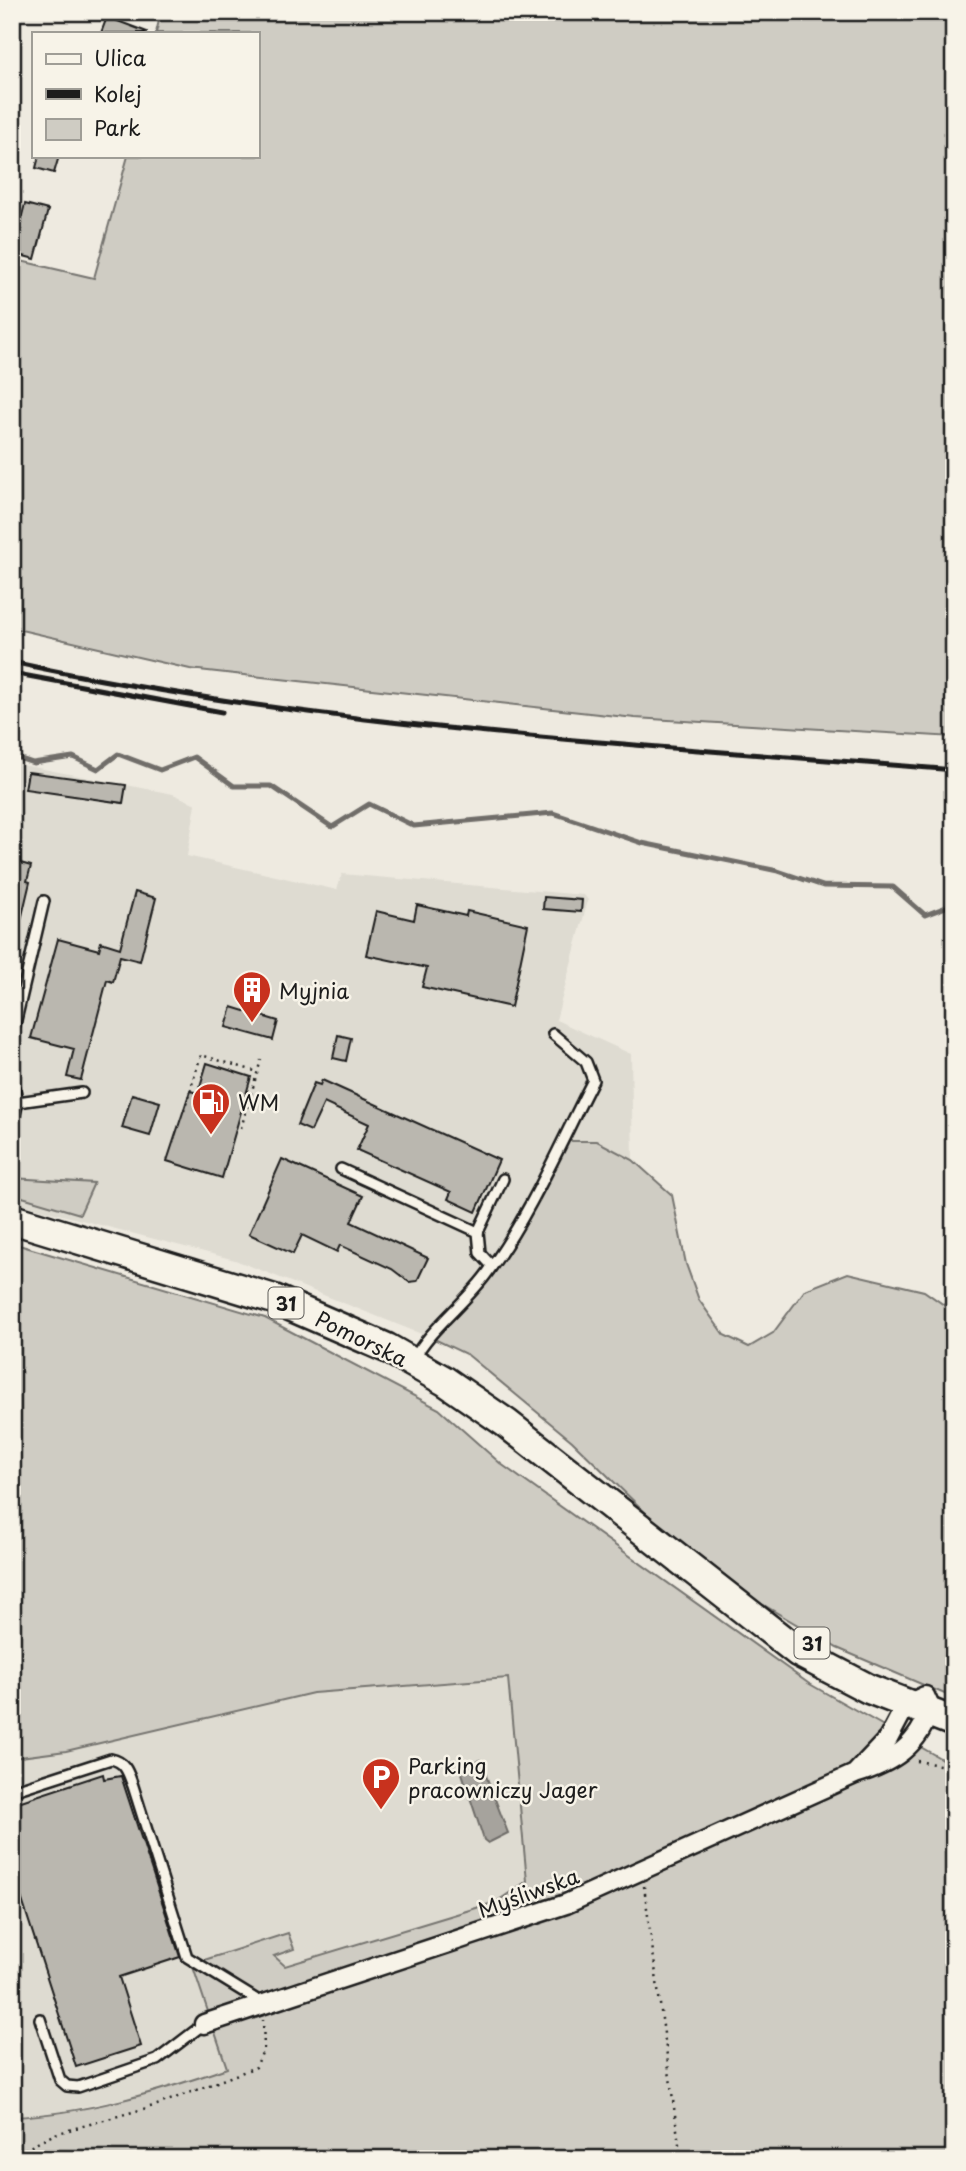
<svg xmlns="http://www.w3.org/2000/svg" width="966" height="2171" font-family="'Playpen Sans',sans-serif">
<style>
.built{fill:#dedbd1}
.green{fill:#cfccc3;stroke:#767470;stroke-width:2}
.water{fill:#a6a39d;stroke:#6f6d69;stroke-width:2}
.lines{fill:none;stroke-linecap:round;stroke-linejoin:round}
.stream{stroke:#6f6d69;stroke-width:5}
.building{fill:#bab7af;stroke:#1c1c1c;stroke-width:2}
.lane-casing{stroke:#1c1c1c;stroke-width:14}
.street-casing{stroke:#1c1c1c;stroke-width:23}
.primary-casing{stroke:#1c1c1c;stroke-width:33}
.path{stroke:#1c1c1c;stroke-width:2.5;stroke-dasharray:2 5;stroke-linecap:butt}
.lane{stroke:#f7f3e8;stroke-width:9}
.street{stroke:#f7f3e8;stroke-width:18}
.primary{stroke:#f7f3e8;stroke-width:28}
.rail{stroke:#1c1c1c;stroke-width:5}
.labels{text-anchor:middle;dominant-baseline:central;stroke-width:5;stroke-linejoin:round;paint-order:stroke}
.shield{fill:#f7f3e8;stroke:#5e5c59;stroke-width:2}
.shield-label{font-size:19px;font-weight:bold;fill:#1c1c1c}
.poi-label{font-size:21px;fill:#1c1c1c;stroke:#f7f3e8;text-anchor:start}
.street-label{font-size:21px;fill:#1c1c1c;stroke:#f7f3e8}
</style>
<rect width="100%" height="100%" fill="#eeeae0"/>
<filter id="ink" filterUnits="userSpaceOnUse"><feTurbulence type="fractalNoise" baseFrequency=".0143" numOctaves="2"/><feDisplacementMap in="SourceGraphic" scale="14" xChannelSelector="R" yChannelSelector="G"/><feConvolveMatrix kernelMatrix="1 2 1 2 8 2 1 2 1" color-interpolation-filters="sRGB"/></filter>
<g filter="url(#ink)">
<g class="built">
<polygon points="12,763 173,794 196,804 187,856 337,890 342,874 584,895 588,900 556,1020 631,1054 633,1160 597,1140 568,1141 517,1240 492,1277 434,1339 235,1260 12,1202"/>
<polygon points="508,1678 527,1881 496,1902 285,1966 274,1956 294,1949 288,1933 192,1964 227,2068 160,2091 40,2116 12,2117 12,1758 66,1751 313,1693"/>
</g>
<g class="green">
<polygon points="161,12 954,12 954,737 635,718 190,669 12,628 12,259 94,278 128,156 257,156 257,33 156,33"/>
<path d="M568,1141H597L633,1160L672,1195L686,1264L699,1300L724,1335L749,1347L773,1333L805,1290L848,1273L924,1291L954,1312V1698L837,1648L762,1604L650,1517L572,1441L468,1355L434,1339C501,1276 528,1220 568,1141Z"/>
<polygon points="12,1178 94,1183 80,1214 12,1194"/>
<path d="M12,1243L265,1318L439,1409L501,1464L808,1683L954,1766V2159H12V2117C85,2114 158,2092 227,2068L192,1964L288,1933L294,1949L274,1956L285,1966L496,1902L527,1881L508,1678L313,1693L66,1751L12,1758Z"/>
</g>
<polygon class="water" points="480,1760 508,1833 488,1843 484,1840 461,1770 465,1765"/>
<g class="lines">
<polyline class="stream" points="12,756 33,763 73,757 98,769 118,754 160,770 194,757 234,786 271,786 332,827 369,804 414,826 553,813 642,843 778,871 823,886 893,887 925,915 954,904"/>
</g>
<g class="building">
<polygon points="107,17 147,32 147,33 101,33"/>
<polygon points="39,156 59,156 54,173 36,168"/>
<polygon points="25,204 48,210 35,259 12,253"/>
<polygon points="28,772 126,785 123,803 25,789"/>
<polygon points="17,862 31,866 27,881 30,882 17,937 12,936 12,879"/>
<polygon points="135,892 156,898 140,961 120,956 113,982 107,980 81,1080 67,1077 74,1049 31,1038 58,939 99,950 101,942 120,948"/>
<polygon points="544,897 582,900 581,912 543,909"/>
<polygon points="417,905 466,916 467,911 528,925 511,1007 422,987 427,968 366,955 376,911 414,920"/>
<polygon points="232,1007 278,1021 273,1040 226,1027"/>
<polygon points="338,1035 351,1038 346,1061 333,1058"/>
<polygon points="207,1063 251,1077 222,1178 167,1161 190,1091 198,1093"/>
<polygon points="322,1080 499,1160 476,1212 448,1199 451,1192 357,1150 369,1124 324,1103 311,1131 297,1125 314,1083 320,1085"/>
<polygon points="132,1094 160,1102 150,1136 122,1128"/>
<polygon points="282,1159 363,1196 351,1222 428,1258 417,1281 409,1282 392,1269 340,1245 337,1252 302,1235 293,1254 249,1234"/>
<polygon points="103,1774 104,1779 121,1776 180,1957 119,1977 141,2046 76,2067 12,1869 12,1804"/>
</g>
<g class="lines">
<defs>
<g id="lane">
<polyline points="12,1037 44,901"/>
<polyline points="12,1081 18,1102 12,1126"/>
<polyline points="18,1102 82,1093"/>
<polyline points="341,1169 478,1232 480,1253 492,1266"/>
<polyline points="478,1232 503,1179"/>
<path d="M413,1361C428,1330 467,1302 488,1272C531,1213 560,1144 593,1080L586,1062L553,1034"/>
<path d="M12,1791L111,1759C126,1762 128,1773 133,1786L187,1957L262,2003"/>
<polyline points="40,2019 60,2080 67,2086 78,2087 157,2060 204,2024"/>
</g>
<path id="street" d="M204,2024L566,1904L855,1774C891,1763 920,1746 930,1707L925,1696L906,1705L888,1739L855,1774"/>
<polyline id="primary" points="12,1219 274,1299 387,1348 445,1381 506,1423 798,1652 869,1689 954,1722"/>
</defs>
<use href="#lane" class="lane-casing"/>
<use href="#street" class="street-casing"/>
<use href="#primary" class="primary-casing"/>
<g class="path">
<polyline points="184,1111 201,1055 258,1072"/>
<polyline points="241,1128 261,1060"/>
<polyline points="917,1761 945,1766 954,1771"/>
<polyline points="644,1886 681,2159"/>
<polyline points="12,2156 55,2134 157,2105 256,2067 264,2048 263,2020"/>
</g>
<use href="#lane" class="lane"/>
<use href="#street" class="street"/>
<use href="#primary" class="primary"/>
<g class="rail">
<path d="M12,662C321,729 639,744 954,770"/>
<polyline points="12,673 222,712"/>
</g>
</g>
</g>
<defs>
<symbol id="building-pin" viewBox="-11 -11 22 30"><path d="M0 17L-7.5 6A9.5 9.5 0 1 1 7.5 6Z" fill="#c8321e" stroke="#f7f3e8"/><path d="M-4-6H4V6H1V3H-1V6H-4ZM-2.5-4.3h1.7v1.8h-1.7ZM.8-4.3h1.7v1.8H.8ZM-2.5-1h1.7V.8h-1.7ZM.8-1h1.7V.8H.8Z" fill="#fff"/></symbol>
<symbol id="fuel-pin" viewBox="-11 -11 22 30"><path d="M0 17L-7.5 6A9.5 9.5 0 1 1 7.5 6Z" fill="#c8321e" stroke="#f7f3e8"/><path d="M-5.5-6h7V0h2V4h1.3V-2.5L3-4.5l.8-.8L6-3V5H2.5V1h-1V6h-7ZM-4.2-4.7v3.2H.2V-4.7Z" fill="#fff"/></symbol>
<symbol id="parking-pin" viewBox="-11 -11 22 30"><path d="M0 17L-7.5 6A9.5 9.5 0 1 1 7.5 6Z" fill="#c8321e" stroke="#f7f3e8"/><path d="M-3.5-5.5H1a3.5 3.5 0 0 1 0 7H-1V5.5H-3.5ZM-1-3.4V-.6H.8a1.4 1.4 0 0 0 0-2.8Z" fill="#fff"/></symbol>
</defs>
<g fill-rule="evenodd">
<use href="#building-pin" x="230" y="968" width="44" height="60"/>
<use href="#fuel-pin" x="189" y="1080" width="44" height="60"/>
<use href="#parking-pin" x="359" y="1755" width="44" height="60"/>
</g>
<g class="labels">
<g class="shield">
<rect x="268.5" y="1287.5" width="35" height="31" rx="5"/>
<rect x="794.5" y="1627.5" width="35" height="31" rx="5"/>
</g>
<g class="shield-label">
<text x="286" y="1303">31</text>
<text x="812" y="1643">31</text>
</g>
<g class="poi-label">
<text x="279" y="990">Myjnia</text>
<text x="238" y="1102">WM</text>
<text x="408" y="1765">Parking<tspan x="408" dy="24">pracowniczy Jager</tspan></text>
</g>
<g class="street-label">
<text transform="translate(362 1338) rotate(26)">Pomorska</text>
<text transform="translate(528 1892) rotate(-20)">Myśliwska</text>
</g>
</g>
<rect width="966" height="2171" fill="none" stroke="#f7f3e8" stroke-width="42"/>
<rect x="21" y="21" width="924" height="2129" fill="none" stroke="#1c1c1c" stroke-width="2.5" filter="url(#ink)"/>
<rect x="32" y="32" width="228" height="126" fill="#f7f3e8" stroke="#9f9d96" stroke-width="2"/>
<rect x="46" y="54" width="35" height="10" fill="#f7f3e8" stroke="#9f9d96" stroke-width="2"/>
<text x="94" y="66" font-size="21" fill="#1c1c1c">Ulica</text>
<rect x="46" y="89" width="35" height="10" fill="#1c1c1c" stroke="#9f9d96" stroke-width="2"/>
<text x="94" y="102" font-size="21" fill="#1c1c1c">Kolej</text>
<rect x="46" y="119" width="35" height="21" fill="#cfccc3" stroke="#9f9d96" stroke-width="2"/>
<text x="94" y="136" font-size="21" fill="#1c1c1c">Park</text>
</svg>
